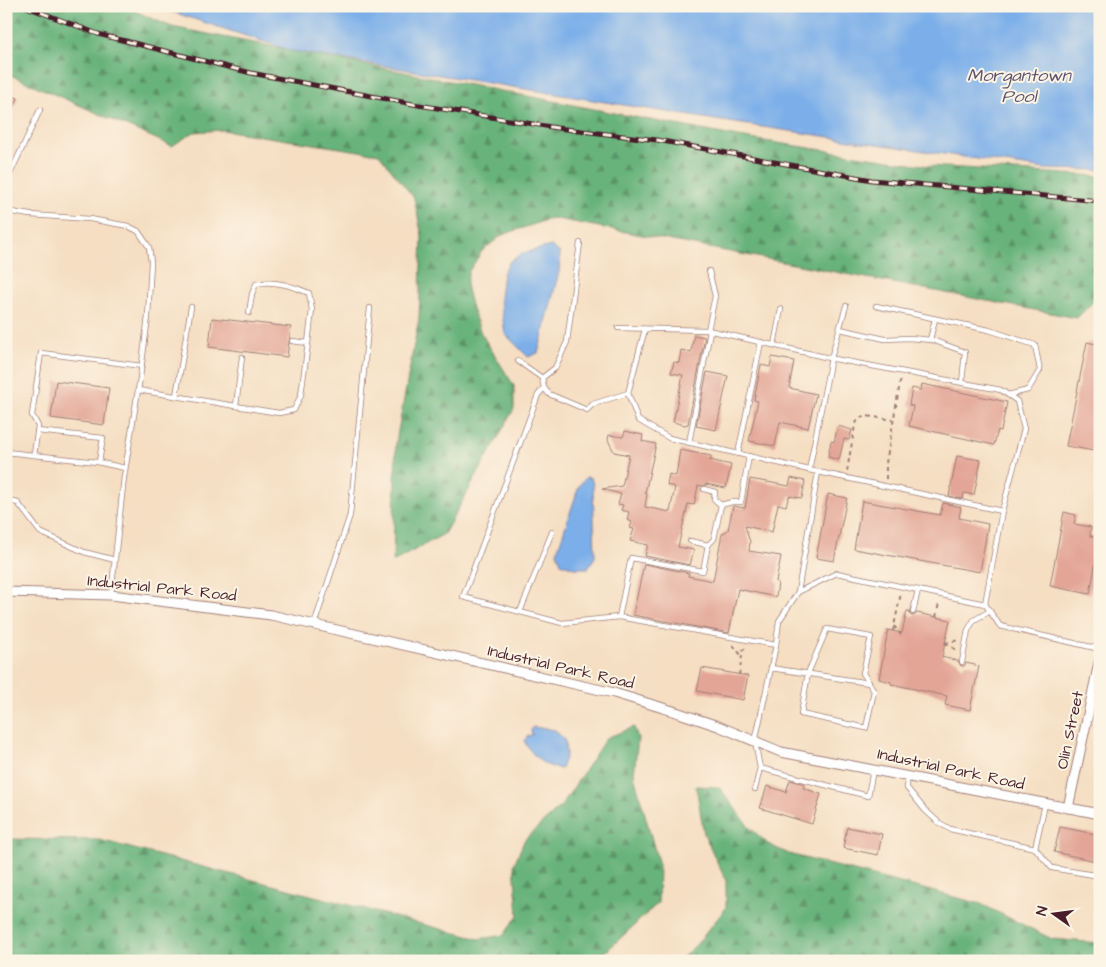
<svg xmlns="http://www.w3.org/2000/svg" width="1106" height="967" font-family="'Architects Daughter',sans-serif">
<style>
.forest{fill:url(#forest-firs);stroke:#596953}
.water{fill:#7cafe9;stroke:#63678a}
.building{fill:#e3a596}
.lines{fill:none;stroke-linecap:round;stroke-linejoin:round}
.service-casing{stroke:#a07e76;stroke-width:6}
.minor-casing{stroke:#a07e76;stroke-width:11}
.path{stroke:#a07e76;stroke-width:2;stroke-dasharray:4 4;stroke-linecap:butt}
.service{stroke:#fff;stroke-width:4.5}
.minor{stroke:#fff;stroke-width:9}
.rail-casing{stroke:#4a1f2b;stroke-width:5}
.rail{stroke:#fcf5e5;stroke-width:3;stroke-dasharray:9;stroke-linecap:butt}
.labels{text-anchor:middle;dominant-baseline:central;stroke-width:4;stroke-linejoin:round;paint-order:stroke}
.street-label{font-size:16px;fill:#4a1f2b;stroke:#fcf5e5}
.water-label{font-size:18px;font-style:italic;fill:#5c516e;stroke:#fcf5e5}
</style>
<defs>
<pattern id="forest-firs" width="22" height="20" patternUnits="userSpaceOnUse" patternTransform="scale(1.25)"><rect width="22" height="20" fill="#68b37b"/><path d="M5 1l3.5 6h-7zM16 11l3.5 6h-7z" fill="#589165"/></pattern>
</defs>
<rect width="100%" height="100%" fill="#fcf5e5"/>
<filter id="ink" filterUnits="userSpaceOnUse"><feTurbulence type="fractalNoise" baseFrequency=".02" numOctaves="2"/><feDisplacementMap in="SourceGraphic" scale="10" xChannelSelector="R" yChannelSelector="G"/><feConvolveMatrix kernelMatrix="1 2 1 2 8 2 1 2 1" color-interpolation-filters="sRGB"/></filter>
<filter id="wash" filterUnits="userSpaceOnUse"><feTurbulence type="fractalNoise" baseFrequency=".0096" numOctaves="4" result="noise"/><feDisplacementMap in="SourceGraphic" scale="20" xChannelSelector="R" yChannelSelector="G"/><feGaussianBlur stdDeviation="1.12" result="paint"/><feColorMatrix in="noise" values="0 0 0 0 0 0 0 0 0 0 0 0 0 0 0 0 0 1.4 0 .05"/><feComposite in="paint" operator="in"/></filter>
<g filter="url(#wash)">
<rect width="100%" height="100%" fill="#f5dec2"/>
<g class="forest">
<polygon points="6,6 123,6 172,27 738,137 929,166 1100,176 1100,295 1077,318 552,218 502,235 482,251 469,271 466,285 472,309 481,333 514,386 514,409 444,534 393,562 396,442 419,318 422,236 414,198 379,154 222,130 194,132 172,146 6,73"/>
<polygon points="634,727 638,738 634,775 659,865 658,903 596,961 6,961 6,839 100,840 479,939 504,935 518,915 514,864 525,839 562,805 606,738"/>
<polygon points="696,786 719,787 749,827 768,844 789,854 981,904 1052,939 1100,943 1100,961 679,961 697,944 726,908 726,881 704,834"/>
</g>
<g class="water">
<polygon points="154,6 1100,6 1100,170 1045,169 722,121 292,51"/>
<polygon points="551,246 560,253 559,272 538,353 528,357 505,334 500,298 503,273 510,261 524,253"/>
<polygon points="586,477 591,478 593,485 595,557 588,568 574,568 561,563 557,552 579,486"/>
<path d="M533,727L555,730L565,741L566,755L561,769C542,766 534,757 524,741L528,736L532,735L531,730Z"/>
</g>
<g id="blocks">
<g class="building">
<polygon points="6,93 18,98 6,123"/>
<polygon points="212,318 291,327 287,357 209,347"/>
<polygon points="694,335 705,337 688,424 685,425 673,422 683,375 671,373 674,362 679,363 681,350 691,352"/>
<polygon points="1087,342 1100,345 1100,422 1094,451 1066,446"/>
<polygon points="772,357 794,361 789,388 816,394 808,428 780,422 775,446 749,441 758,401 754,400 761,365 770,367"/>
<polygon points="707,372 728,376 716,430 696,426"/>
<polygon points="56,381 109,388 104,425 51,418"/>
<polygon points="922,384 1007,402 1001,431 998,430 994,445 909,426 913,406 909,405 912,388 921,390"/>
<polygon points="838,426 852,430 849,440 844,439 839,460 828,457 831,441 834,442"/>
<polygon points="625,431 643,435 642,441 656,444 645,493 647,494 645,507 670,512 675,487 667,485 669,474 676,476 680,450 711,456 710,460 731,465 726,488 706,484 706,485 698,486 694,505 688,504 678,547 694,550 690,565 645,556 648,545 630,541 634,529 630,528 632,522 627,520 629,512 621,510 623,505 618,504 621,494 602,489 622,486 629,455 614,452 608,440 609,435 623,437"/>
<polygon points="957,456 981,460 974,495 964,493 963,499 949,496"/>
<polygon points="791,478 805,481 802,498 789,496 786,506 778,504 772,532 745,526 750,542 749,551 781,556 776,582 778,583 776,597 738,589 729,633 633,615 644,564 689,573 688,576 713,581 722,534 728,530 733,506 745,508 750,479 789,486"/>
<polygon points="828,494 847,498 834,561 816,558"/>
<polygon points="862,501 940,515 943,503 961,507 959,518 988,524 980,572 854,549"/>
<polygon points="1064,512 1076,515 1074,524 1091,527 1090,536 1100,538 1090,594 1050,586"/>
<polygon points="907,611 909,611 910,615 913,616 917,613 950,620 942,657 958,661 961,666 964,666 966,663 979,666 970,710 945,705 947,696 891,684 891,682 879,679 888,630 902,633"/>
<polygon points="702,668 748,676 743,700 697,691"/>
<polygon points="790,780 805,784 803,788 821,794 812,824 760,808 767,786 786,792"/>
<polygon points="847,827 882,834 878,855 843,848"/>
<polygon points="1060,827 1100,835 1100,862 1054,852"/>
</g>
</g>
</g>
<g filter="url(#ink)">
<use href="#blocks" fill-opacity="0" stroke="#a07e76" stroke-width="1"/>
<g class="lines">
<defs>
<g id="service">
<polyline points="6,205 9,176 40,110"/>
<polyline points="6,211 30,215 90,219 128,226 138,231 149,247 151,262 148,317 140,378 124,477 111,595"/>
<polyline points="876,306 989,330 1035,345 1040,370 1028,390 1008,395"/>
<polyline points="618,328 708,330 829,358 1001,390 1017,401 1024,429 1002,511 985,604"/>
<polyline points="645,329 628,393 638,420 669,438 818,472"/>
<polyline points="840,329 885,339 909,338 932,340 965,352 962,383"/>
<polyline points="708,330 715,296 709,271"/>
<polyline points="930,340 935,319"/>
<polyline points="292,341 308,343"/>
<polyline points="774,345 781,309"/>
<polyline points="518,361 542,378"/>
<polyline points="544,388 542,378 555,368 567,342 580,243"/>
<path d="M138,390L279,413L294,410L301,395L308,343L312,310L309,293C293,286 273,279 256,284L252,294L249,313"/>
<polyline points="628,393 593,404 587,410 549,394 544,388 538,395 463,597 562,623 619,617 776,645"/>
<polyline points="176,396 191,307"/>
<polyline points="236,406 242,357"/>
<polyline points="37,431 103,438 99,462"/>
<polyline points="689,443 710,331"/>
<polyline points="6,452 97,462 125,468"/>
<polyline points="738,454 761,342"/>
<polyline points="34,455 38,426 32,415 41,353 142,366"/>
<polyline points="809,470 831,358 846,306"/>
<polyline points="704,489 715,492 714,499 721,505 732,502 741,502 749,456"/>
<polyline points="6,500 18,503 40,532 84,552 115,560"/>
<polyline points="708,545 714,539 721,505"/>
<polyline points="798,592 818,472 1002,511"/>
<polyline points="520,612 552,532"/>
<polyline points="913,612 918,590"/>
<polyline points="619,617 631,558 703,571 708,545 690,541"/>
<polyline points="314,625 350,515 370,308"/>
<polygon points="827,629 871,637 863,673 874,691 866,728 801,714 808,673"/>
<polyline points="962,662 968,630 974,620 990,611"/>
<polyline points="771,668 869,683"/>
<polyline points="1091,703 1100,704"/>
<polyline points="873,770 868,796 760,768 755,742 776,645 779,621 798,592 837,573 985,604 1000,626 1100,649"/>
<polyline points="907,776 907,788 925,810 938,822 950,829 1035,848 1052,868 1100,876"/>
<polyline points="755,789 760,768"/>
<polyline points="1035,848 1045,804"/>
</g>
<g id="minor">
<polyline points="6,592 111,595 271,615 614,693 673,711 718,726 781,752 1100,814"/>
<polyline points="1068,808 1100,658"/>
</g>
</defs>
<use href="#service" class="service-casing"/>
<use href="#minor" class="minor-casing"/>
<g class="path">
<polyline points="847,471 855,425 859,418 867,416 894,420"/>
<polyline points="886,479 886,463 901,377"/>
<polyline points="936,617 939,603"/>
<polyline points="894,626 901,635"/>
<polyline points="893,631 901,593"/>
<polyline points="945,643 959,640"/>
<polyline points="945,643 958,651"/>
<polyline points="733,645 741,655"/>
<polyline points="739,675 743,650 745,648"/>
</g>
<use href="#service" class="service"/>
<use href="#minor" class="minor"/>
<defs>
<polyline id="rail" points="24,6 98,34 251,73 413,104 557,128 657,140 872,180 1100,201"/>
</defs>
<use href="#rail" class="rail-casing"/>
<use href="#rail" class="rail"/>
</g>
</g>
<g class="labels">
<g class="street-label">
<text transform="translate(162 588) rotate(6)">Industrial Park Road</text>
<text transform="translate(561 667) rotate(13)">Industrial Park Road</text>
<text transform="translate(1070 730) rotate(-78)">Olin Street</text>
<text transform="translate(951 769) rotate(12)">Industrial Park Road</text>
</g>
<g class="water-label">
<text x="1019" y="75">Morgantown<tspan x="1019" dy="21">Pool</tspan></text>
</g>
</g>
<rect width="1106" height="967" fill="none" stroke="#fcf5e5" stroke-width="25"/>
<g transform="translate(1054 914) rotate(284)" stroke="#fcf5e5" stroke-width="4" paint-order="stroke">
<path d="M0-4L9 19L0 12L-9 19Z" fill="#4a1f2b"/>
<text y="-8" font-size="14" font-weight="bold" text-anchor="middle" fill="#4a1f2b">N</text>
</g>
</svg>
